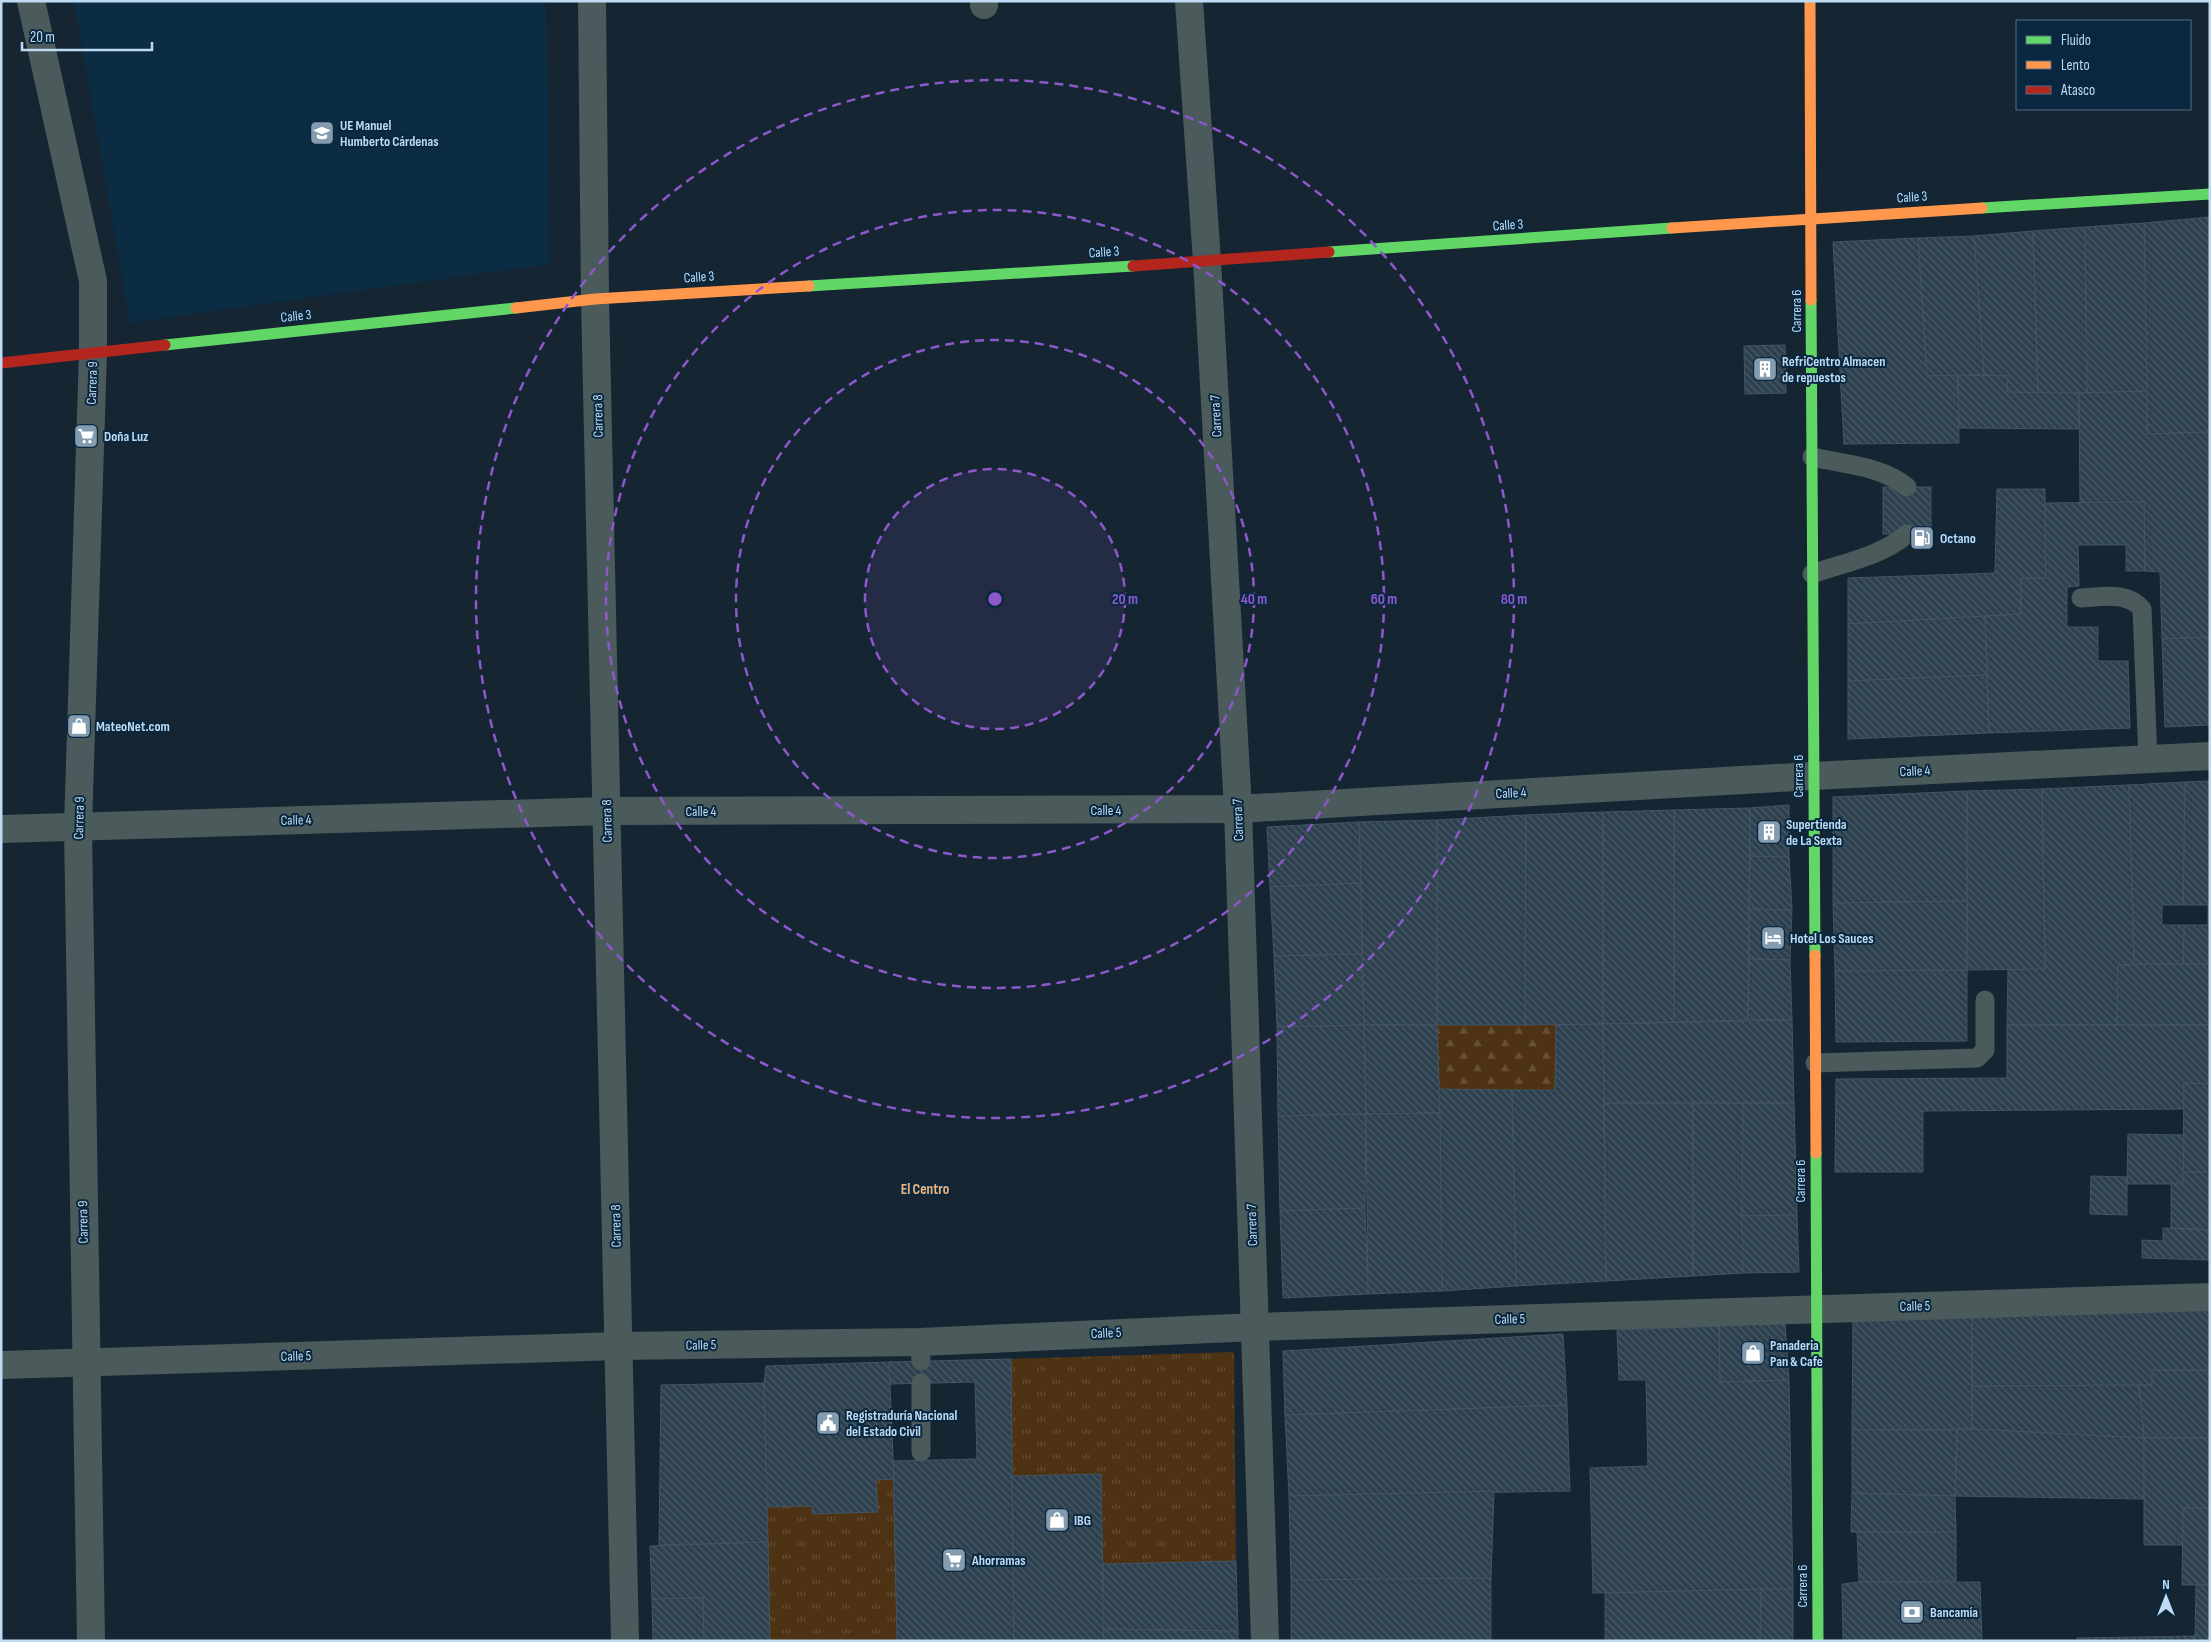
<svg xmlns="http://www.w3.org/2000/svg" width="2211" height="1642" font-family="'Sofia Sans Condensed',sans-serif">
<style>
.built{fill:#0c2c44}
.grass{fill:url(#grass-tufts)}
.forest{fill:url(#forest-firs)}
.building{fill:url(#building-back-hatch);stroke:#435564}
.lines{fill:none;stroke-linecap:round;stroke-linejoin:round}
.lane{stroke:#4b5a5b;stroke-width:19}
.street{stroke:#4b5a5b;stroke-width:28}
.fast{stroke:#63d668;stroke-width:11}
.slow{stroke:#ff974d;stroke-width:11}
.jam{stroke:#b3261e;stroke-width:11}
.ring{fill:none;stroke:#8c58cc;stroke-width:2.5;stroke-dasharray:9 6}
.labels{text-anchor:middle;dominant-baseline:central;stroke-width:4;stroke-linejoin:round;paint-order:stroke}
.poi-label{font-size:14px;font-weight:bold;fill:#bfdbf4;stroke:#09273e;text-anchor:start}
.street-label{font-size:14px;fill:#bfdbf4;stroke:#09273e}
.neighbourhood-label{font-size:15px;font-weight:bold;fill:#f0b57c;stroke:#09273e}
.centre{fill:#8c58cc;stroke:#09273e;stroke-width:2.5}
.ring-label{font-size:15px;text-anchor:middle;font-weight:bold;fill:#8c58cc;stroke:#09273e;stroke-width:4;stroke-linejoin:round;paint-order:stroke}
</style>
<defs>
<pattern id="grass-tufts" width="24" height="20" patternUnits="userSpaceOnUse" patternTransform="scale(1.25)"><rect width="24" height="20" fill="#4d3214"/><path d="M3 7l-1-3M5 7V3M7 7l1-3M15 17l-1-3M17 17v-4M19 17l1-3" fill="none" stroke="#654f37"/></pattern>
<pattern id="forest-firs" width="22" height="20" patternUnits="userSpaceOnUse" patternTransform="scale(1.25)"><rect width="22" height="20" fill="#4d3214"/><path d="M5 1l3.5 6h-7zM16 11l3.5 6h-7z" fill="#654f37"/></pattern>
<pattern id="building-back-hatch" width="6" height="6" patternUnits="userSpaceOnUse" patternTransform="scale(1.25)"><rect width="6" height="6" fill="#2d404e"/><path d="M-1 5l2 2M0 0l6 6M5-1l2 2" fill="none" stroke="#4a5b68"/></pattern>
</defs>
<rect width="100%" height="100%" fill="#152632"/>
<polygon class="built" points="74,1 546,1 550,264 130,323"/>
<g class="grass">
<polygon points="1234,1352 1236,1561 1103,1564 1101,1474 1012,1476 1011,1359"/>
<polygon points="894,1479 897,1640 770,1641 766,1507 812,1506 813,1514 878,1512 876,1480"/>
</g>
<polygon class="forest" points="1437,1025 1556,1025 1555,1090 1439,1089"/>
<g class="building">
<polygon points="2210,217 2210,432 2147,434 2144,223"/>
<polygon points="2144,223 2147,391 2087,393 2085,227"/>
<polygon points="2085,227 2087,393 2038,393 2033,231"/>
<polygon points="2033,231 2038,393 2007,392 2008,376 1984,375 1974,236"/>
<polygon points="1974,236 1984,375 1927,376 1918,238"/>
<polygon points="1918,238 1927,376 1958,375 1959,443 1844,444 1833,242"/>
<polygon points="1785,345 1786,393 1745,394 1744,346"/>
<polygon points="1958,375 2008,376 2007,392 2079,393 2079,429 1959,428"/>
<polygon points="2147,391 2147,434 2210,432 2210,637 2162,639 2160,572 2145,571 2144,502 2080,503 2079,393"/>
<rect x="1883" y="487" width="48" height="47"/>
<polygon points="1997,489 2045,489 2046,578 2021,578 2021,614 1848,624 1848,578 1995,573"/>
<polygon points="2144,502 2145,571 2126,571 2126,545 2078,545 2079,586 2067,587 2067,627 2098,627 2098,661 2128,661 2130,728 1989,733 1985,616 2021,614 2021,578 2046,578 2045,503"/>
<polygon points="1985,616 1987,675 1848,681 1848,624"/>
<polygon points="2210,637 2210,725 2165,727 2162,639"/>
<polygon points="1987,675 1989,733 1848,739 1848,681"/>
<polygon points="2210,781 2210,964 2183,964 2184,925 2208,925 2208,905 2183,905 2185,782"/>
<polygon points="2185,782 2183,905 2162,905 2162,925 2184,925 2183,964 2134,964 2129,785"/>
<polygon points="2129,785 2134,964 2118,965 2117,1025 2007,1025 2008,969 2045,969 2042,789"/>
<polygon points="2042,789 2045,969 1967,970 1967,791"/>
<polygon points="1967,791 1967,901 1833,903 1833,797"/>
<polygon points="1789,805 1789,857 1750,856 1750,808"/>
<polygon points="1750,808 1748,1020 1674,1022 1674,810"/>
<polygon points="1674,810 1674,1022 1603,1024 1603,812"/>
<polygon points="1603,812 1603,1024 1525,1025 1526,815"/>
<polygon points="1526,815 1525,1025 1437,1025 1437,820"/>
<polygon points="1437,820 1437,1025 1364,1025 1359,822"/>
<polygon points="1359,822 1361,883 1270,887 1267,827"/>
<polygon points="1750,856 1789,857 1792,910 1749,909"/>
<polygon points="1361,883 1362,954 1274,956 1270,887"/>
<polygon points="1967,901 1967,970 1835,971 1833,903"/>
<polygon points="1749,909 1792,910 1790,960 1749,959"/>
<polygon points="1362,954 1364,1025 1277,1027 1274,956"/>
<polygon points="1749,959 1790,960 1792,1020 1748,1020"/>
<polygon points="2183,964 2210,964 2210,1025 2117,1025 2118,965"/>
<polygon points="1967,970 1967,1041 1836,1042 1835,971"/>
<polygon points="1792,1020 1794,1103 1604,1103 1603,1024"/>
<polygon points="1603,1024 1606,1281 1516,1286 1512,1090 1555,1090 1556,1025"/>
<polygon points="1364,1025 1437,1025 1440,1113 1366,1114"/>
<polygon points="1364,1025 1366,1114 1278,1116 1277,1027"/>
<polygon points="2007,1025 2210,1025 2210,1084 2184,1083 2184,1109 1923,1111 1923,1172 1835,1172 1836,1079 2007,1078"/>
<polygon points="2184,1083 2210,1084 2210,1172 2183,1172"/>
<polygon points="1439,1089 1512,1090 1516,1286 1442,1291"/>
<polygon points="1604,1103 1693,1103 1693,1276 1606,1281"/>
<polygon points="1693,1103 1743,1103 1743,1273 1693,1276"/>
<polygon points="1743,1103 1794,1103 1797,1215 1742,1216"/>
<polygon points="1440,1113 1442,1291 1368,1294 1366,1114"/>
<polygon points="1366,1114 1365,1208 1280,1211 1278,1116"/>
<polygon points="2128,1134 2184,1135 2183,1184 2127,1184"/>
<polygon points="2183,1172 2210,1172 2210,1230 2171,1228 2171,1184 2183,1184"/>
<polygon points="2091,1176 2127,1177 2127,1215 2090,1214"/>
<polygon points="1365,1208 1368,1294 1283,1298 1280,1211"/>
<polygon points="1797,1215 1799,1272 1743,1273 1742,1216"/>
<polygon points="2163,1228 2210,1230 2210,1260 2142,1258 2142,1240 2163,1241"/>
<polygon points="2210,1308 2210,1370 2152,1370 2152,1385 1972,1386 1972,1314"/>
<polygon points="1972,1314 1972,1429 1852,1430 1853,1319"/>
<polygon points="1785,1323 1789,1380 1720,1382 1719,1326"/>
<polygon points="1719,1326 1720,1382 1789,1380 1793,1589 1593,1593 1590,1468 1648,1466 1646,1380 1619,1380 1617,1330"/>
<polygon points="1563,1334 1567,1405 1285,1415 1283,1351"/>
<polygon points="1011,1359 1014,1641 897,1641 893,1461 977,1459 975,1382 890,1384 889,1362"/>
<polygon points="889,1362 894,1479 876,1480 878,1512 812,1514 812,1506 766,1507 764,1383 766,1366"/>
<polygon points="2152,1370 2210,1370 2210,1438 2144,1438 2139,1385 2152,1385"/>
<polygon points="764,1383 768,1542 659,1545 661,1385"/>
<polygon points="2139,1385 2144,1438 1972,1429 1972,1386"/>
<polygon points="1567,1405 1570,1491 1289,1496 1285,1415"/>
<polygon points="1972,1429 2144,1438 2144,1499 1955,1496 1957,1430"/>
<polygon points="1852,1430 1957,1430 1955,1496 1852,1493"/>
<polygon points="2144,1438 2210,1438 2210,1508 2183,1508 2183,1545 2144,1545"/>
<polygon points="1101,1474 1104,1641 1014,1641 1012,1476"/>
<polygon points="1494,1491 1491,1578 1291,1580 1289,1496"/>
<polygon points="1852,1493 1955,1496 1956,1532 1851,1532"/>
<polygon points="2183,1508 2210,1508 2210,1585 2182,1585"/>
<polygon points="1857,1532 1956,1532 1956,1581 1859,1582"/>
<polygon points="768,1542 770,1641 704,1641 703,1598 652,1599 650,1546"/>
<polygon points="1236,1561 1238,1631 1103,1629 1103,1564"/>
<polygon points="1491,1578 1491,1641 1291,1641 1291,1580"/>
<polygon points="1859,1582 1980,1582 1982,1641 1843,1641 1842,1584"/>
<polygon points="2196,1585 2210,1585 2210,1641 2195,1641"/>
<polygon points="1761,1589 1793,1589 1793,1641 1760,1641"/>
<polygon points="1761,1589 1760,1641 1605,1641 1605,1593"/>
<polygon points="703,1598 704,1641 653,1641 652,1599"/>
<polygon points="1103,1629 1238,1631 1238,1641 1104,1641"/>
<polygon points="2195,1636 2195,1641 2077,1641 2077,1638"/>
</g>
<g class="lines">
<g class="lane">
<path d="M1812,457C1843,464 1882,466 1907,487"/>
<path d="M1812,574C1843,563 1882,556 1907,534"/>
<path d="M2081,598C2102,597 2127,591 2142,609L2148,760"/>
<polyline points="1815,1063 1977,1058 1985,1050 1985,1000"/>
<polyline points="920,1342 921,1361"/>
<polyline points="921,1383 921,1452"/>
</g>
<g class="street">
<polyline points="31,1 93,281 93,352 78,827 91,1641"/>
<polyline points="592,1 595,299 625,1641"/>
<polyline points="984,1 984,5"/>
<polyline points="1189,1 1207,261 1238,809 1265,1641"/>
<polyline points="1,829 606,811 1238,809 1813,776 2210,756"/>
<polyline points="1,1365 619,1346 920,1342 1256,1327 2210,1297"/>
</g>
<g class="fast">
<polyline points="1982,208 2210,194"/>
<polyline points="1329,252 1672,228"/>
<polyline points="809,286 1133,266"/>
<polyline points="1811,300 1815,955"/>
<polyline points="165,345 516,308"/>
<polyline points="1816,1153 1818,1641"/>
</g>
<g class="slow">
<polyline points="1810,1 1811,300"/>
<polyline points="1672,228 1982,208"/>
<polyline points="516,308 595,299 809,286"/>
<polyline points="1815,955 1816,1153"/>
</g>
<g class="jam">
<polyline points="1133,266 1329,252"/>
<polyline points="1,363 165,345"/>
</g>
</g>
<circle cx="995" cy="599" r="130" fill="#8c58cc" fill-opacity=".12"/>
<g class="ring">
<circle cx="995" cy="599" r="130"/>
<circle cx="995" cy="599" r="259"/>
<circle cx="995" cy="599" r="389"/>
<circle cx="995" cy="599" r="519"/>
</g>
<defs>
<symbol id="school-square" viewBox="-11 -11 22 22"><rect x="-9" y="-9" width="18" height="18" rx="4" fill="#849cb0" stroke="#09273e"/><path d="M0-5L7-2L0 1L-7-2ZM-4 1L0 2.5L4 1V4Q0 6-4 4Z" fill="#fff"/></symbol>
<symbol id="building-square" viewBox="-11 -11 22 22"><rect x="-9" y="-9" width="18" height="18" rx="4" fill="#849cb0" stroke="#09273e"/><path d="M-4-6H4V6H1V3H-1V6H-4ZM-2.5-4.3h1.7v1.8h-1.7ZM.8-4.3h1.7v1.8H.8ZM-2.5-1h1.7V.8h-1.7ZM.8-1h1.7V.8H.8Z" fill="#fff"/></symbol>
<symbol id="supermarket-square" viewBox="-11 -11 22 22"><rect x="-9" y="-9" width="18" height="18" rx="4" fill="#849cb0" stroke="#09273e"/><path d="M-6-5.5h2.5l.6 2H6L4.5 2H-2.5L-4.4-4H-6ZM-1.5 3.2a1.3 1.3 0 1 0 .1 0ZM3 3.2a1.3 1.3 0 1 0 .1 0Z" fill="#fff"/></symbol>
<symbol id="fuel-square" viewBox="-11 -11 22 22"><rect x="-9" y="-9" width="18" height="18" rx="4" fill="#849cb0" stroke="#09273e"/><path d="M-5.5-6h7V0h2V4h1.3V-2.5L3-4.5l.8-.8L6-3V5H2.5V1h-1V6h-7ZM-4.2-4.7v3.2H.2V-4.7Z" fill="#fff"/></symbol>
<symbol id="shop-square" viewBox="-11 -11 22 22"><rect x="-9" y="-9" width="18" height="18" rx="4" fill="#849cb0" stroke="#09273e"/><path d="M-5-2.5h2.3a2.7 3.5 0 0 1 5.4 0H5L5.5 6h-11ZM-1.5-2.5h3a1.5 2.3 0 0 0-3 0Z" fill="#fff"/></symbol>
<symbol id="hotel-square" viewBox="-11 -11 22 22"><rect x="-9" y="-9" width="18" height="18" rx="4" fill="#849cb0" stroke="#09273e"/><path d="M-6-4.5h1.5V1H6V5H4.5V3h-9V5H-6ZM-4 0a1.8 1.8 0 1 1 3.6 0ZM.5 0V-2.5h3Q6-2.5 6 0Z" fill="#fff"/></symbol>
<symbol id="civic-square" viewBox="-11 -11 22 22"><rect x="-9" y="-9" width="18" height="18" rx="4" fill="#849cb0" stroke="#09273e"/><path d="M-.6-6.5H3V-4.5H.6V-3L4-1V1h2V6H-6V1h2V-1L-.6-3ZM-1.2 2.5V6h2.4V2.5Z" fill="#fff"/></symbol>
<symbol id="bank-square" viewBox="-11 -11 22 22"><rect x="-9" y="-9" width="18" height="18" rx="4" fill="#849cb0" stroke="#09273e"/><path d="M-6-4H6V4H-6ZM0-2.3a2.3 2.3 0 1 0 0 4.6a2.3 2.3 0 1 0 0-4.6Z" fill="#fff"/></symbol>
</defs>
<g fill-rule="evenodd">
<use href="#school-square" x="308" y="119" width="28" height="28"/>
<use href="#building-square" x="1751" y="355" width="28" height="28"/>
<use href="#supermarket-square" x="72" y="422" width="28" height="28"/>
<use href="#fuel-square" x="1908" y="524" width="28" height="28"/>
<use href="#shop-square" x="65" y="712" width="28" height="28"/>
<use href="#building-square" x="1755" y="818" width="28" height="28"/>
<use href="#hotel-square" x="1759" y="924" width="28" height="28"/>
<use href="#shop-square" x="1739" y="1339" width="28" height="28"/>
<use href="#civic-square" x="814" y="1409" width="28" height="28"/>
<use href="#shop-square" x="1043" y="1506" width="28" height="28"/>
<use href="#supermarket-square" x="940" y="1546" width="28" height="28"/>
<use href="#bank-square" x="1898" y="1598" width="28" height="28"/>
</g>
<g class="labels">
<g class="poi-label">
<text x="340" y="125">UE Manuel<tspan x="340" dy="16">Humberto Cárdenas</tspan></text>
<text x="1782" y="361">RefriCentro Almacen<tspan x="1782" dy="16">de repuestos</tspan></text>
<text x="104" y="436">Doña Luz</text>
<text x="1940" y="538">Octano</text>
<text x="96" y="726">MateoNet.com</text>
<text x="1786" y="824">Supertienda<tspan x="1786" dy="16">de La Sexta</tspan></text>
<text x="1790" y="938">Hotel Los Sauces</text>
<text x="1770" y="1345">Panaderia<tspan x="1770" dy="16">Pan &amp; Cafe</tspan></text>
<text x="846" y="1415">Registraduría Nacional<tspan x="846" dy="16">del Estado Civil</tspan></text>
<text x="1074" y="1520">IBG</text>
<text x="972" y="1560">Ahorramas</text>
<text x="1930" y="1612">Bancamía</text>
</g>
<g class="street-label">
<text transform="translate(1912 197) rotate(-4)">Calle 3</text>
<text transform="translate(1508 225) rotate(-4)">Calle 3</text>
<text transform="translate(1104 252) rotate(-4)">Calle 3</text>
<text transform="translate(699 277) rotate(-4)">Calle 3</text>
<text transform="translate(1796 311) rotate(-90)">Carrera 6</text>
<text transform="translate(296 316) rotate(-6)">Calle 3</text>
<text transform="translate(92 383) rotate(-88)">Carrera 9</text>
<text transform="translate(598 416) rotate(-91)">Carrera 8</text>
<text transform="translate(1216 416) rotate(-93)">Carrera 7</text>
<text transform="translate(1915 771) rotate(-3)">Calle 4</text>
<text transform="translate(1798 776) rotate(-90)">Carrera 6</text>
<text transform="translate(1511 793) rotate(-3)">Calle 4</text>
<text x="1106" y="810">Calle 4</text>
<text x="701" y="811">Calle 4</text>
<text transform="translate(79 818) rotate(-89)">Carrera 9</text>
<text transform="translate(296 820) rotate(-2)">Calle 4</text>
<text transform="translate(1238 820) rotate(-92)">Carrera 7</text>
<text transform="translate(607 821) rotate(-91)">Carrera 8</text>
<text transform="translate(1800 1181) rotate(-90)">Carrera 6</text>
<text transform="translate(83 1222) rotate(-91)">Carrera 9</text>
<text transform="translate(1252 1225) rotate(-92)">Carrera 7</text>
<text transform="translate(616 1226) rotate(-91)">Carrera 8</text>
<text transform="translate(1915 1306) rotate(-2)">Calle 5</text>
<text transform="translate(1510 1319) rotate(-2)">Calle 5</text>
<text transform="translate(1106 1333) rotate(-3)">Calle 5</text>
<text transform="translate(701 1345) rotate(-1)">Calle 5</text>
<text transform="translate(296 1356) rotate(-2)">Calle 5</text>
<text transform="translate(1802 1586) rotate(-90)">Carrera 6</text>
</g>
<g class="neighbourhood-label">
<text x="925" y="1189">El Centro</text>
</g>
</g>
<circle cx="995" cy="599" r="8" class="centre"/>
<g class="ring-label">
<text x="1125" y="604">20 m</text>
<text x="1254" y="604">40 m</text>
<text x="1384" y="604">60 m</text>
<text x="1514" y="604">80 m</text>
</g>
<rect width="2211" height="1642" fill="none" stroke="#bfdbf4" stroke-width="5"/>
<rect x="2016" y="20" width="175" height="90" fill="#09273e" stroke="#526f87"/>
<rect x="2026" y="36" width="25" height="8" fill="#63d668" stroke="#526f87"/>
<text x="2061" y="45" font-size="15" fill="#bfdbf4">Fluido</text>
<rect x="2026" y="61" width="25" height="8" fill="#ff974d" stroke="#526f87"/>
<text x="2061" y="70" font-size="15" fill="#bfdbf4">Lento</text>
<rect x="2026" y="86" width="25" height="8" fill="#b3261e" stroke="#526f87"/>
<text x="2061" y="95" font-size="15" fill="#bfdbf4">Atasco</text>
<g transform="translate(2166 1597)" stroke="#09273e" stroke-width="4" paint-order="stroke">
<path d="M0-4L9 19L0 12L-9 19Z" fill="#bfdbf4"/>
<text y="-8" font-size="14" font-weight="bold" text-anchor="middle" fill="#bfdbf4">N</text>
</g>
<path d="M22 42v8h130v-8" fill="none" stroke="#bfdbf4" stroke-width="2.5"/>
<text x="30" y="42" font-size="15" fill="#bfdbf4" stroke="#09273e" stroke-width="4" paint-order="stroke">20 m</text>
</svg>
